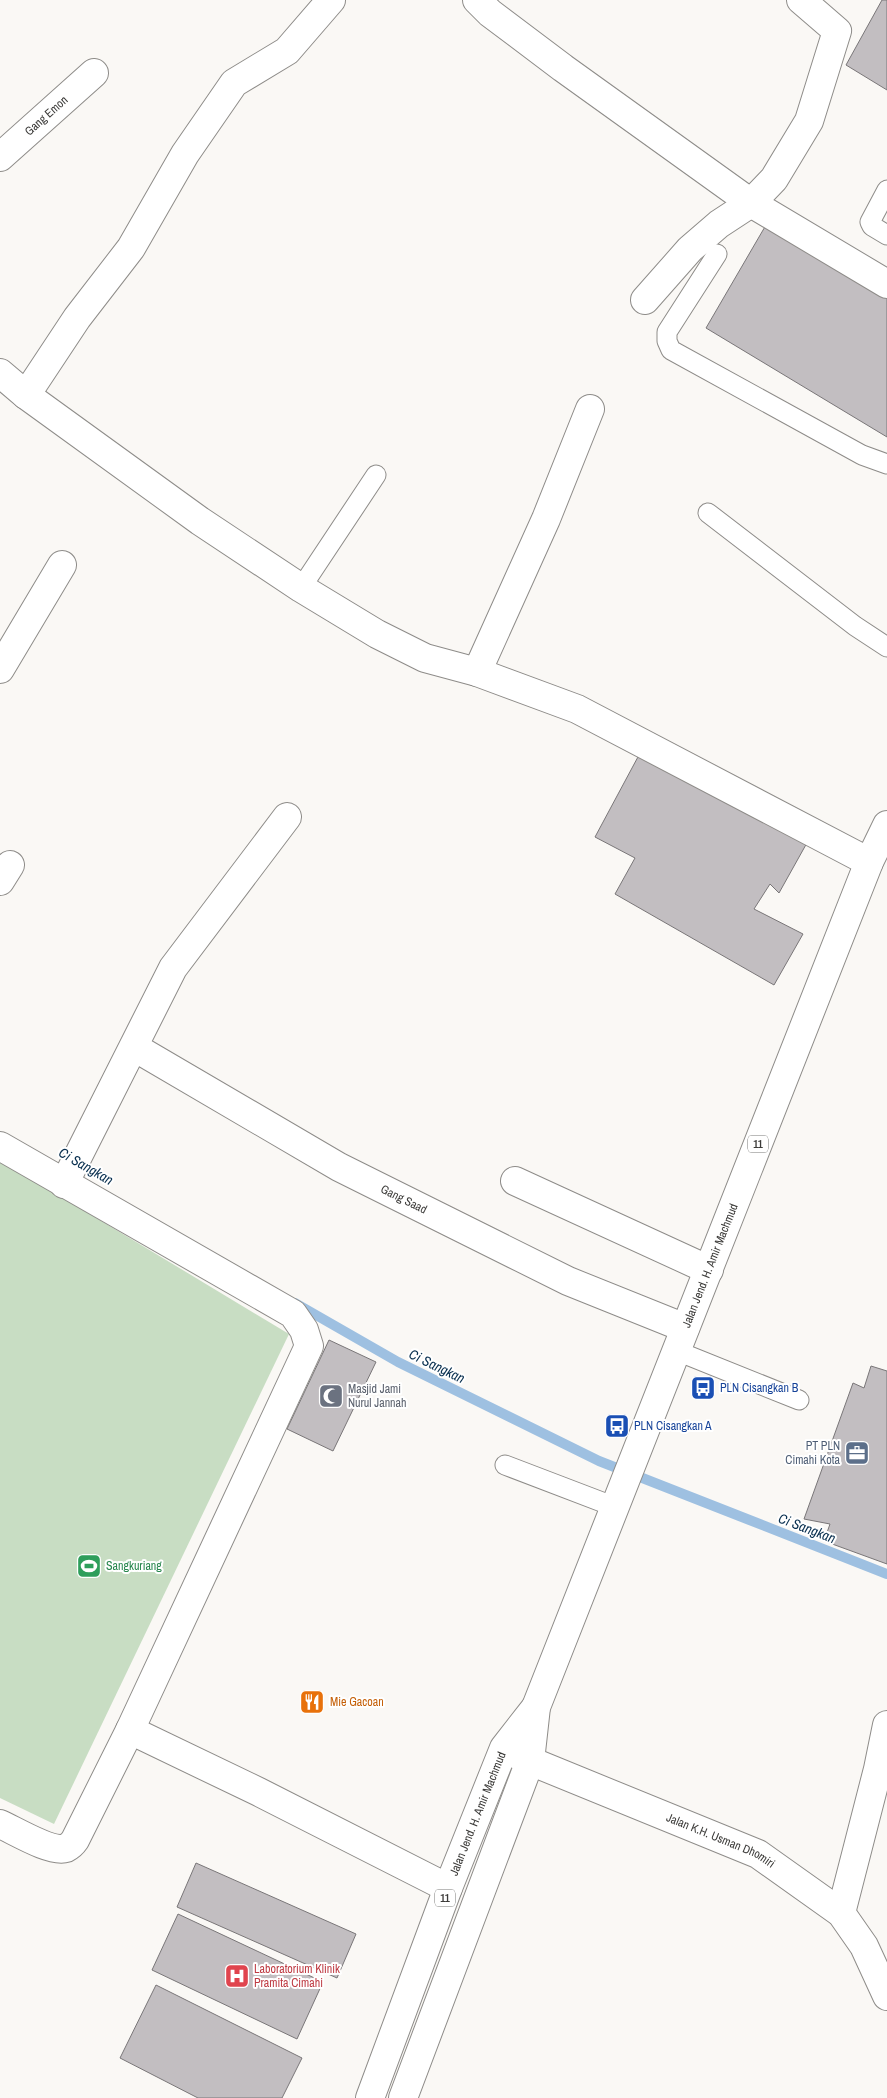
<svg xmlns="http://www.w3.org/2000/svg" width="887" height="2098" font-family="'Archivo Narrow',sans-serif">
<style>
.green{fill:#c8ddc3}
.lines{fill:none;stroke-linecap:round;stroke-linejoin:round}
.stream{stroke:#9ec0e1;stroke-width:10}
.building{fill:#c2bec1;stroke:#797678}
.lane-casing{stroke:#8e8c89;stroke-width:21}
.street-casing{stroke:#8e8c89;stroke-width:30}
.secondary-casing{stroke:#8e8c89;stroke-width:30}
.highway-casing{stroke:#8e8c89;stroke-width:30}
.lane{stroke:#fff;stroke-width:19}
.street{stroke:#fff;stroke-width:28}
.secondary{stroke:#fff;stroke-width:28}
.highway{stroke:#fff;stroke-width:28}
.labels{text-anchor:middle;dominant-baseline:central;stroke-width:4;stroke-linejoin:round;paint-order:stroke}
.shield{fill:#fff;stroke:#767674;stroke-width:1}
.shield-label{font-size:11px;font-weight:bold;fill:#3c3b39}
.street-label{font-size:12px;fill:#3c3b39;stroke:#fff}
.transit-label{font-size:12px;fill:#164399;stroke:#fff;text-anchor:start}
.worship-label{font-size:12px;fill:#5b616d;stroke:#fff;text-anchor:start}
.service-label{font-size:12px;fill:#4e5e75;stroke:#fff;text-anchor:end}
.leisure-label{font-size:12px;fill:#27864d;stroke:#fff;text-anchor:start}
.food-label{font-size:12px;fill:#c56008;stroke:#fff;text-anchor:start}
.health-label{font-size:12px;fill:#be3a42;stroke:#fff;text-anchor:start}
.water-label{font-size:14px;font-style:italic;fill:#072e4e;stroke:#fff}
</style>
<rect width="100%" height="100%" fill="#faf8f5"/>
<polygon class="green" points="0,1160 289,1334 54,1824 0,1798"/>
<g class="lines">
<polyline class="stream" points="295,1303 398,1362 599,1461 887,1574"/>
</g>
<g class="building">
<polygon points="882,0 887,0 887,90 846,65"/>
<polygon points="766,225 887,298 887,437 706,328"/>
<polygon points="639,755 808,841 779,893 770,884 754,909 803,934 774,985 615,894 635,858 595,837"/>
<polygon points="329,1340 376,1362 333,1451 287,1429"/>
<polygon points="871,1366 887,1371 887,1564 824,1541 830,1524 804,1519 853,1383 864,1388"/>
<polygon points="196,1863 356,1934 337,1978 177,1907"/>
<polygon points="178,1914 323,1982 297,2039 152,1970"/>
<polygon points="156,1985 302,2058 282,2098 198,2098 120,2058"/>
</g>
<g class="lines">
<defs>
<g id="lane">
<polyline points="887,190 870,222 872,226 887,235"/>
<polyline points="717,254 667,332 667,341 671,350 862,455 887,464"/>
<polyline points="708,513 855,626 887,647"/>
<polyline points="301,588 376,475"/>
<polyline points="677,1351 799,1400"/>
<polyline points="505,1465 615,1507"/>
</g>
<g id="street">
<polyline points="477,0 490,13 563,68 751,203 887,284"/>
<path id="s1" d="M0,157L94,73"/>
<polyline points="645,300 690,249 719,224 751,203 774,179 809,121 837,31 801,0"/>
<polyline points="0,373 26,395 200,521 301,588 377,634 425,658 477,672 577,709 869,862"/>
<polyline points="26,395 77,318 131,248 185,154 234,83 287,51 331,0"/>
<polyline points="0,669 62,565"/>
<polyline points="477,672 546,519 590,409"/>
<polyline points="0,881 10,865"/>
<path id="s2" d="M134,1047L339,1167L568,1281L685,1328"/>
<path d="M0,1146L293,1314L304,1330L309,1346L130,1730L75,1840C73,1843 70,1846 66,1848C51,1853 14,1830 0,1824"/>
<polyline points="515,1181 709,1270"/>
<polyline points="64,1184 173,968 287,817"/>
<polyline points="130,1730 259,1792 448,1888"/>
<polyline points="841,1913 878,1769 887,1725"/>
</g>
<g id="secondary">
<path id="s3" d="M510,1751L530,1761L758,1854L841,1913L864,1946L887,1996"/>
</g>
<g id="highway">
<path id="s4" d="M370,2098L448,1888L504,1748L536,1707"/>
<path id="s5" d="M403,2098L530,1761L536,1707L869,862L887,825"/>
</g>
</defs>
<use href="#lane" class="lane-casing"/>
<use href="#street" class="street-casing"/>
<use href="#secondary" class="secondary-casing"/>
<use href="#highway" class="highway-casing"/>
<use href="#lane" class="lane"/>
<use href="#street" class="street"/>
<use href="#secondary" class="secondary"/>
<use href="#highway" class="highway"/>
</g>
<defs>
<symbol id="bus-square" viewBox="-11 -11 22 22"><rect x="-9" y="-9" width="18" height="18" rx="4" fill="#1a4fb4" stroke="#fff"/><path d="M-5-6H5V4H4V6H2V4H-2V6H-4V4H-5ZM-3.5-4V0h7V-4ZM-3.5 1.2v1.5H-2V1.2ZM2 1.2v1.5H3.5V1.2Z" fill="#fff"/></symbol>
<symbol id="mosque-square" viewBox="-11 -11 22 22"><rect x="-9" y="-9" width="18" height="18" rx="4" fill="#6b7280" stroke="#fff"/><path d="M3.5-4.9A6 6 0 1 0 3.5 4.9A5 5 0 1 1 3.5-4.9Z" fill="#fff"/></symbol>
<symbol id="office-square" viewBox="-11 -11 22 22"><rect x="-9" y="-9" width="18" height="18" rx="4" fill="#5c6f8a" stroke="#fff"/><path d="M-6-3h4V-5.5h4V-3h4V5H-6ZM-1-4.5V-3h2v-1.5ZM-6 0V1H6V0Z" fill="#fff"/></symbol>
<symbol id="stadium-square" viewBox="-11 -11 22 22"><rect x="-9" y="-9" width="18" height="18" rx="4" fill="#2e9e5b" stroke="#fff"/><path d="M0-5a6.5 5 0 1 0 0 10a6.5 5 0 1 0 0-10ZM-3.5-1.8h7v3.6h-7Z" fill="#fff"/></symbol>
<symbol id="restaurant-square" viewBox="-11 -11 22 22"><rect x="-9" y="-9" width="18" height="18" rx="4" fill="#e8710a" stroke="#fff"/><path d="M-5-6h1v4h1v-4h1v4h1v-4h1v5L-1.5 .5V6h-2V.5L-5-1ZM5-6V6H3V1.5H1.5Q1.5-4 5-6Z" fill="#fff"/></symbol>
<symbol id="hospital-square" viewBox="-11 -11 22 22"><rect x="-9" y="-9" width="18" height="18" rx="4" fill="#e0444e" stroke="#fff"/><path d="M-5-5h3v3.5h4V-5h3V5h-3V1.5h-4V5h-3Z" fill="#fff"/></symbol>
</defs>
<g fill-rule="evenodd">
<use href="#bus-square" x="689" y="1374" width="28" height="28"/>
<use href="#mosque-square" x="317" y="1382" width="28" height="28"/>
<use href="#bus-square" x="603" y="1412" width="28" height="28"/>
<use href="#office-square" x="843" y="1439" width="28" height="28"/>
<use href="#stadium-square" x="75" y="1552" width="28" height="28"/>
<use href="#restaurant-square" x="298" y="1688" width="28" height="28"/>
<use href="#hospital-square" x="223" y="1962" width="28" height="28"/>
</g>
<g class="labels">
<g class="shield">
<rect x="748" y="1135.5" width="20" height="17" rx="4"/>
<rect x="435" y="1889.5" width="20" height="17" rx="4"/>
</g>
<g class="shield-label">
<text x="758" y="1144">11</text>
<text x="445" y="1898">11</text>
</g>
<g class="street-label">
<text stroke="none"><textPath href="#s1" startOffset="62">Gang Emon</textPath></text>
<text stroke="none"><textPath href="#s2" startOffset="310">Gang Saad</textPath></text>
<text stroke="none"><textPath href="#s5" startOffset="889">Jalan Jend. H. Amir Machmud</textPath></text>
<text stroke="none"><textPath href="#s4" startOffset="304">Jalan Jend. H. Amir Machmud</textPath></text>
<text stroke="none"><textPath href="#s3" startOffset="229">Jalan K.H. Usman Dhomiri</textPath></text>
</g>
<g class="transit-label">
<text x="720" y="1388">PLN Cisangkan B</text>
<text x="634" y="1426">PLN Cisangkan A</text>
</g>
<g class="worship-label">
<text x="348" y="1389">Masjid Jami<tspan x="348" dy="14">Nurul Jannah</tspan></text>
</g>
<g class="service-label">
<text x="840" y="1446">PT PLN<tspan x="840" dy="14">Cimahi Kota</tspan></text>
</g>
<g class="leisure-label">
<text x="106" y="1566">Sangkuriang</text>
</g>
<g class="food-label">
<text x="330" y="1702">Mie Gacoan</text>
</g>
<g class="health-label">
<text x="254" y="1969">Laboratorium Klinik<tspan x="254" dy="14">Pramita Cimahi</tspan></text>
</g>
<g class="water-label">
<text transform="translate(86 1166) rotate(30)">Ci Sangkan</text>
<text transform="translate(437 1366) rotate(26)">Ci Sangkan</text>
<text transform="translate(807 1528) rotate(21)">Ci Sangkan</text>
</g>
</g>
</svg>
